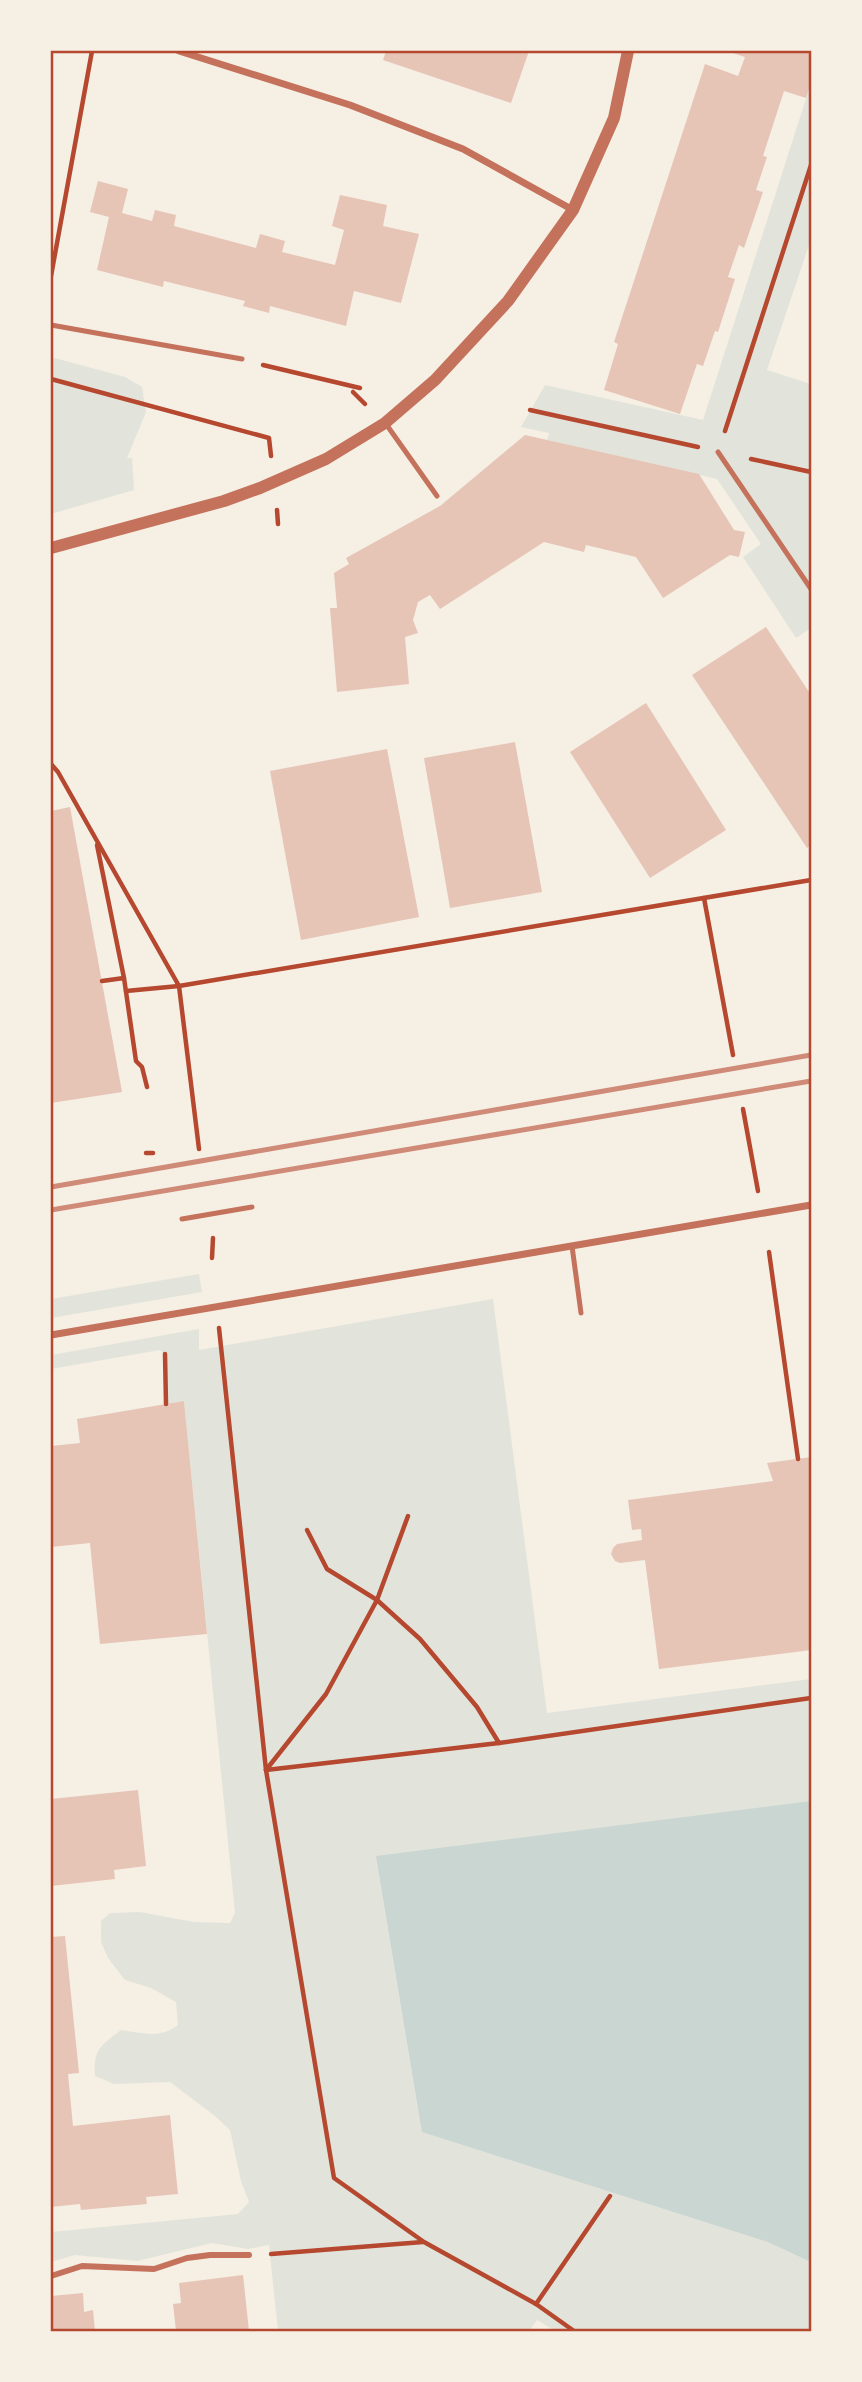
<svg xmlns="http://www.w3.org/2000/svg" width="862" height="2382" font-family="'PT Sans Narrow',sans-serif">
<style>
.green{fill:#e2e4dc}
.water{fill:#c9d6d2}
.building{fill:#e6c5b7}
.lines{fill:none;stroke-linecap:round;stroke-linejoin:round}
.path{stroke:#b5482f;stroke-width:4.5}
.service{stroke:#c5725c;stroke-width:5}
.pedestrian{stroke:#c5725c;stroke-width:6}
.minor{stroke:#c5725c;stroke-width:7}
.tertiary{stroke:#c5725c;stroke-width:12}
.rail{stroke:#cf8b77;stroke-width:5}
.neatline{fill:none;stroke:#b5482f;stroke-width:2.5}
</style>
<rect width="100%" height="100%" fill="#f6efe4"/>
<g class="green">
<polygon points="811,83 811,239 767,370 811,384 811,628 796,638 743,557 761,544 717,479 547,440 549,433 521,427 545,385 703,420"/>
<polygon points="51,357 125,377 142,387 146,412 127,458 132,458 134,490 51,514"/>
<polygon points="199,1274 202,1292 51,1318 51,1299"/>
<path d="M493,1299L547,1713L811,1679V2331H555L537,2320L529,2331H278L269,2245L248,2249L212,2243L137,2261L75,2255L51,2262V2232L238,2214L249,2202L241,2181L230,2130L215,2116L170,2082L114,2084L95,2076C93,2050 101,2045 121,2030C142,2033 160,2039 178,2025L176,2002L151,1988L125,1980L108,1958L101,1942V1921L110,1913L140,1912L194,1922L230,1923L235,1913L184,1401L166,1404L165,1355L160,1350L51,1369V1355L199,1329V1350Z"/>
</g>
<polygon class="water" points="811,1801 811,2262 768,2242 422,2132 376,1856"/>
<g class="building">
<polygon points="386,51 529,51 511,103 383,60"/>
<polygon points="727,51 811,51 811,83 806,98 784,91 763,156 767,157 756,190 763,192 744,248 739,245 728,277 735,279 718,332 715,331 703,366 697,364 680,414 604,390 618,344 614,342 705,64 738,76 745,57"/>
<polygon points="98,181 128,189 122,213 152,221 155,210 176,215 174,226 256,248 260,234 285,241 282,252 335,265 344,230 332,226 340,195 387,205 383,226 419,234 401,303 354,291 346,326 270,306 269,313 243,306 245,301 164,281 163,287 97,270 109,217 90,212"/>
<polygon points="525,435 699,474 734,530 745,532 739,557 730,555 663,598 636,557 586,545 584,552 544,542 440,609 430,595 418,602 413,620 418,633 405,637 409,684 337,692 330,608 337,608 334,573 349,564 346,558 440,506"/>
<polygon points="766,627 811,695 811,845 807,848 692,675"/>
<polygon points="646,703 726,830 650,878 570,752"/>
<polygon points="515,742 542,892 450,908 424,758"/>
<polygon points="387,749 419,917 301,940 270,771"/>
<polygon points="70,807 122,1092 51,1103 51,811"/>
<polygon points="184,1401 207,1634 100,1644 90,1543 51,1547 51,1446 80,1443 77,1419"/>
<polygon points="811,1457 811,1650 659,1669 645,1560 620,1563 615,1561 611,1554 613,1548 617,1544 642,1540 641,1529 632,1530 628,1500 773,1481 767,1463"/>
<polygon points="138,1790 146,1866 114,1870 115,1879 51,1886 51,1799"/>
<polygon points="65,1936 79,2073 68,2074 73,2126 170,2115 178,2194 146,2197 147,2204 81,2210 80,2204 51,2207 51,1937"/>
<polygon points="243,2275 249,2331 176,2331 173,2304 181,2303 179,2283"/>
<polygon points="83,2293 84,2312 93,2310 95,2331 51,2331 51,2296"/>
</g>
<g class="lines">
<g class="path">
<polyline points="51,276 92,51"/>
<polyline points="263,365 360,388"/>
<polyline points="51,379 269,438 271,456"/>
<polyline points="353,392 365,404"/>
<polyline points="530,410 698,447"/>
<polyline points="725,431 811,165"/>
<polyline points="751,459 811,472"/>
<polyline points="277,510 278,524"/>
<polyline points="51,764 58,772 179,986 199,1149"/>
<polyline points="97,845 124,978"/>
<polyline points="704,898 733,1055"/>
<polyline points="102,981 124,978 136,1061 142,1067 147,1087"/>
<polyline points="126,991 179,986 811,880"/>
<polyline points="743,1109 758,1191"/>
<polyline points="146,1153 153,1153"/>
<polyline points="769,1252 798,1459"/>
<polyline points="212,1258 213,1238"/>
<polyline points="219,1328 266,1770 334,2178 424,2242 536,2304 574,2331"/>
<polyline points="165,1354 166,1404"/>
<polyline points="307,1530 327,1569 377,1600 420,1639 477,1707 499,1743"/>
<polyline points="266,1770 499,1743 811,1698"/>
<polyline points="266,1770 326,1694 377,1600 408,1516"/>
<polyline points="271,2254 423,2242"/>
<polyline points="536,2304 610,2196"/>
</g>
<g class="service">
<polyline points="51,325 242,359"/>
<polyline points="386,424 437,496"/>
<polyline points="718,452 811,589"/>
<polyline points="182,1219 252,1207"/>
<polyline points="572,1246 581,1313"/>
</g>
<polyline class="pedestrian" points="51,2276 82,2266 154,2269 187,2258 210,2255 249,2255"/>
<g class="minor">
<polyline points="179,51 350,105 463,149 573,210"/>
<polyline points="51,1335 811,1205"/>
</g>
<polyline class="tertiary" points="51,548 224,501 260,488 326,459 385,423 435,380 508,301 573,210 614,118 628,51"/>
<g class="rail">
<polyline points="51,1187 811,1055"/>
<polyline points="51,1210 811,1081"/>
</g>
</g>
<rect width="862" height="2382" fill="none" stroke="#f6efe4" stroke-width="105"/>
<rect x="52" y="52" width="758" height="2278" class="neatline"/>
</svg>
